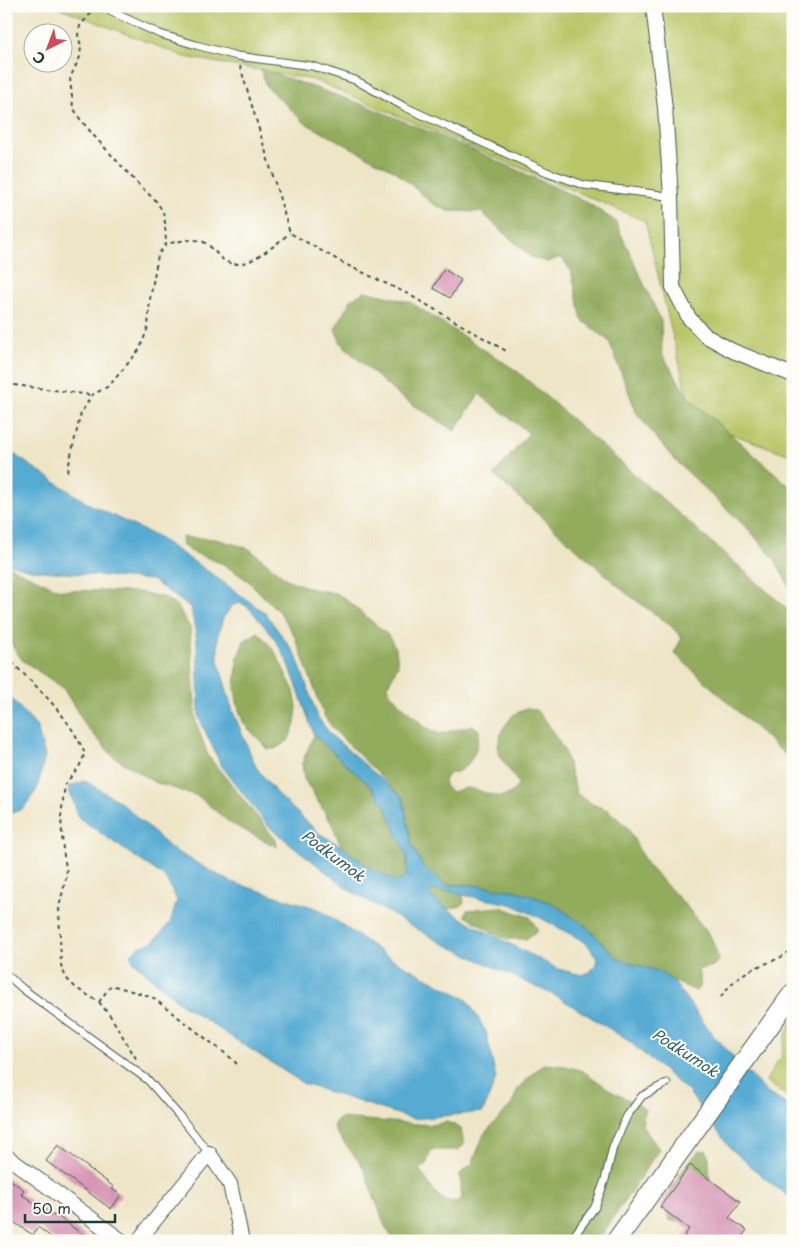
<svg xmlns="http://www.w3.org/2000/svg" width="799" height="1247" font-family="'Playpen Sans',sans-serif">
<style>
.green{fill:#b9c668;stroke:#6c824e}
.forest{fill:#92ab5c;stroke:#587448}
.water{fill:#57abd3;stroke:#3b7484;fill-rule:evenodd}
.building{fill:#d594b4}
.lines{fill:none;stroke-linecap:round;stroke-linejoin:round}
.lane-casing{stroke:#3e564a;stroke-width:9}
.street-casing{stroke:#3e564a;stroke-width:16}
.secondary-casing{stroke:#3e564a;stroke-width:21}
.path{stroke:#3e564a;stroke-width:2;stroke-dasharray:4 4;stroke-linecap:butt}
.lane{stroke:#fff;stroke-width:7}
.street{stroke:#fff;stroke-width:14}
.secondary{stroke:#fff;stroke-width:19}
.labels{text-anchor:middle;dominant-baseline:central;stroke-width:4;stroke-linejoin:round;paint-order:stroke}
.water-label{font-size:15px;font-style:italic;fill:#305e64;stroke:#fdfcf7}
</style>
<rect width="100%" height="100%" fill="#fdfcf7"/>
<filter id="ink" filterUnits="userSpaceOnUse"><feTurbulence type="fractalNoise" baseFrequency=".02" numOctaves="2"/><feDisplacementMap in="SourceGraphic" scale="10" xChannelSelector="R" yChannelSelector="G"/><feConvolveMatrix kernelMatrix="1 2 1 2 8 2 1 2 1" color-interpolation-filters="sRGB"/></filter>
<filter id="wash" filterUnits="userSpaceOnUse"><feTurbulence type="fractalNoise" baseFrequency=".0096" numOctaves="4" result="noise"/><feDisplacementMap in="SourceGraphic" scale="20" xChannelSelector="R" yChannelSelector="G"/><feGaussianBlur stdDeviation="1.12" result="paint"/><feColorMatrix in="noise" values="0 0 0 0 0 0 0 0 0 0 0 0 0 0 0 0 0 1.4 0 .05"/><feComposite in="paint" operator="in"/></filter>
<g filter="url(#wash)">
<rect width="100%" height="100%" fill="#eee5c7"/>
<g class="green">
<polygon points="55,6 793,6 793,456 693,420 645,221 314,80 185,57"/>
<path d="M793,1021V1101L766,1081L777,1062L781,1059C783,1045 785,1033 793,1021Z"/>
</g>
<g class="forest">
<polygon points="261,69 362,104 480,153 585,201 615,221 661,321 662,354 688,397 793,489 793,594 775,560 751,532 672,457 637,414 609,341 582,320 571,271 561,257 547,262 531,257 481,212 448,211 433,204 395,171 305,123 266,86"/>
<polygon points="365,291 410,302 517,371 793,614 793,762 674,653 682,638 671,626 626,593 494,475 529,433 479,394 455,431 398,395 342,345 335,329 351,300"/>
<path d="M182,537L215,539L248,548L288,580L312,589L335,593L344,598L388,635L396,649L398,665L388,685L390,693L400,704L425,727L440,734L473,725L479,730C479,746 472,766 457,772C454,773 451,773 448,774L444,781L446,788L452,792C457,791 463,788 468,788C488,790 503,808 519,784L499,755L498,746L502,730L513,715L528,708L536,710L546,721L564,750L577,794L592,804L608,810L628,828L647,865L683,902L711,937L719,960L713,966L698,970L701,985L696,991L673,981L660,972L618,959L587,927L552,903L517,891L474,885H446L424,868L412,846L403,798L335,731L325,717L295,637L281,614L247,580L223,564L190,551L183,545Z"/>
<polygon points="6,565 60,590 139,592 165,598 178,607 190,628 196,722 208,756 276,840 277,847 230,823 198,796 154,782 114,757 86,726 63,688 22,660 6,636"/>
<polygon points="258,632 274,650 294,691 297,707 295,724 288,741 275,749 268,749 244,724 238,707 235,689 238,656 244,641"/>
<polygon points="314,735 370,786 385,805 407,857 407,873 403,880 394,880 371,869 341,846 332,824 304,779 302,763"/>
<polygon points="431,890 451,891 462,894 464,902 461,906 448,909 437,902 428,892"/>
<polygon points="500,907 530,917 538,930 526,939 509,939 501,937 465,916 467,910"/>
<path d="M543,1064L566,1066L583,1071L616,1094L638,1104L645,1110L642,1125L659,1149L598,1241H575L579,1235L574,1232L566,1241H394L385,1226L363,1167L335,1131L334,1123L340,1118L431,1125L447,1122L455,1125L461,1129L464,1145L458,1150H431L426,1165L419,1169C429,1183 435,1199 453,1203L462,1199L460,1174L472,1164L484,1134L512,1104L518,1088Z"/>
<polygon points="706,1150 709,1158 710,1190 693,1225 669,1220 665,1201 669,1193 686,1165 698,1152"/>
</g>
<g class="water">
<path d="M6,449L87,503L159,538L216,577L265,613L296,655L318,718L331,735L403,798L412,846L424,868L446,885H474L517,891L552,903L587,927L618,959L660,972L673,981L713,1035L767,1093L793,1108V1199L775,1187L730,1148L688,1091L626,1039L558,997L438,941L349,890L268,826L221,765L199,718L197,641L191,608L152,580L31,570L6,563ZM241,603L248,607L273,636L289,664L314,735L370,786L385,805L407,857V873L403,880H394L371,869L341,846L320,834L277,794L256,767L233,712L218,660V635L223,618L233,605ZM431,890L451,891L458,894L511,904L539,917L583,941L589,946L597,959L595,966L590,972L582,975L558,969L466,921L437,902L428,892Z"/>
<polygon points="6,694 10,697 37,727 45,756 37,789 23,809 6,815"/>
<polygon points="85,781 120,802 172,849 231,882 319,909 390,958 467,999 486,1032 496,1079 483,1112 413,1119 304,1084 181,1004 135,963 130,955 139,947 153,942 170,923 177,900 165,877 125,850 79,818 68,787"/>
</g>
<g id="blocks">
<g class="building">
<polygon points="444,269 461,280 450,298 433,288"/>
<polygon points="58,1145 114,1187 112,1189 121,1195 111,1209 46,1161"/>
<polygon points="690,1165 741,1202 729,1218 747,1230 739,1241 681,1241 689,1229 660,1207"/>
<polygon points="6,1177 24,1190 21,1194 54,1216 55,1214 91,1241 56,1241 38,1227 33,1235 6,1217"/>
</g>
</g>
</g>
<g filter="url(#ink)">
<use href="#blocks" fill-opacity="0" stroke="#3e564a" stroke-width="1"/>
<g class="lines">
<defs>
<g id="lane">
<polyline points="99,6 160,34 196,45 237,56 312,66 355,80 405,107 547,172 584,185 654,194 671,197"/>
<polyline points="6,974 23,989 148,1080 181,1118 209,1153"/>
<polyline points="570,1241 595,1207 605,1180 613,1147 627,1116 642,1096 667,1083"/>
</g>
<g id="street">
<polyline points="653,6 665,108 671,197 673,287 689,318 706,336 733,351 793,375"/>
<polyline points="6,1156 122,1241"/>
<polyline points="138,1241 209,1153 230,1184 242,1241"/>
</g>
<polyline id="secondary" points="616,1241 793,993"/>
</defs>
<use href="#lane" class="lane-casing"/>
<use href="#street" class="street-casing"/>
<use href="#secondary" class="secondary-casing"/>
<g class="path">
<polyline points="91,13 80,26 78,35 81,46 80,57 70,78 73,107 80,119 95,137 138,184 157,202 163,212 165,222 166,244"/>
<polyline points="240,66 290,233 345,264 408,294 508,352"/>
<polyline points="6,384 92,395"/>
<path d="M67,472L81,413L92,395L109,386L140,349L148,327L150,299L158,255L166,244C177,242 191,238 201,241C211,244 217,256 225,261C246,273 274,245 290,233"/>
<path d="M6,657C36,686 69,715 85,754L79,767L65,784L61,817L63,850L67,874L59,907L61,965L66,978L76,988L99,1002L111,1017L137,1060"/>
<path d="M721,997C728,987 736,978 747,972C762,963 781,961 793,948"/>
<polyline points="99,1002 111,985 152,997 231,1058 237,1064"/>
</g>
<use href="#lane" class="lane"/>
<use href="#street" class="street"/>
<use href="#secondary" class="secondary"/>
</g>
</g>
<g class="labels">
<g class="water-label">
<text transform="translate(334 855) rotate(37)">Podkumok</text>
<text transform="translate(686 1052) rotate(33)">Podkumok</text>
</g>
</g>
<rect width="799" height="1247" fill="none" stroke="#fdfcf7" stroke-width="25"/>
<g transform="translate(48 48) rotate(222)"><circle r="24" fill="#fdfcf7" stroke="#a4b0a9"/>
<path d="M0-4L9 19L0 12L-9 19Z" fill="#d1495b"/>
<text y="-8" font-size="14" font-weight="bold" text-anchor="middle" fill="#1f3d34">С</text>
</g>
<path d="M25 1214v8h90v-8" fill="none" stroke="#1f3d34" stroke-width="2.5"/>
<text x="32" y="1214" font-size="15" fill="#1f3d34" stroke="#fdfcf7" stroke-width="4" paint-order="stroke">50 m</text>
</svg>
